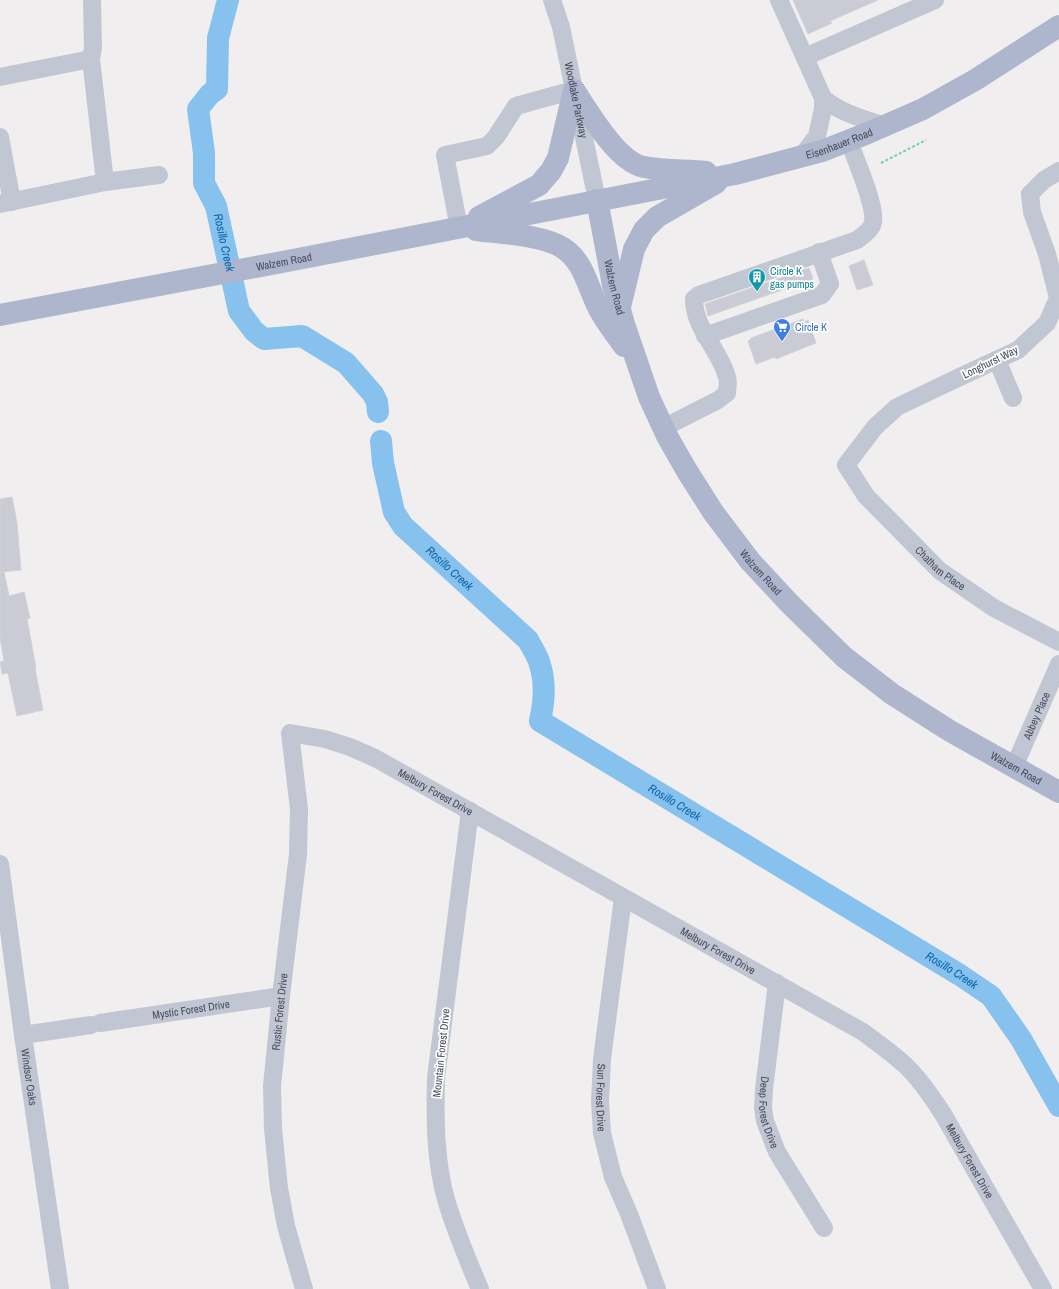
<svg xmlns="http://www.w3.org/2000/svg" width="1059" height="1289" font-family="'Archivo Narrow',sans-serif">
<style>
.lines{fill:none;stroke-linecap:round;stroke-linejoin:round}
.river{stroke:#87c1ed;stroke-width:22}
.building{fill:#cacbd4;stroke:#d1d2da}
.path{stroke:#72ceb5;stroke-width:2;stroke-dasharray:3 2;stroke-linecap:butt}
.minor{stroke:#c1c6d3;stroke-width:18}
.major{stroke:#adb6cd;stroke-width:22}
.labels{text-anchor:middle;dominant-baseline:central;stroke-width:3.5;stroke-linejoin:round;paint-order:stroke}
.street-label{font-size:11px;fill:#464c5b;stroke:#fff}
.culture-label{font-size:11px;fill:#0d838f;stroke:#fff;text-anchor:start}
.shop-label{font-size:11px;fill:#366cbe;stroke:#fff;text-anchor:start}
.water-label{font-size:12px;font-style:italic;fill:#0965ab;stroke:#fff}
</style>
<rect width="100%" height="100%" fill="#f0eeee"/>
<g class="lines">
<g class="river">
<path id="s1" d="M228,0L218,38L217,89L210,94L198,109L204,153V183L216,206L239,311L254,331L264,339L302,336L346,363L373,394L377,402L378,412"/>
<path id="s2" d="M381,441L383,463L394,512L403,526L528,640C532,648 538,656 540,665C546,683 544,703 540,721L960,975L991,996L1021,1039L1059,1106"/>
</g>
</g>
<g class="building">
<polygon points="793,0 878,0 830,21 832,23 808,34"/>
<polygon points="864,260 873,285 857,290 849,266"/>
<polygon points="809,268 813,279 708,316 705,304"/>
<polygon points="803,319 804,322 808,320 816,343 776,359 775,357 756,364 748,341 751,339 751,338"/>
<polygon points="12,497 17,523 21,570 0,572 0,499"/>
<polygon points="4,572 9,596 24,592 30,618 27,619 36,668 35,669 43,710 17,716 8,673 2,674 0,662 4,661 0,638 0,573"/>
</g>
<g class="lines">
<polyline class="path" points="881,163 926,140"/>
<g class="minor">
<polyline points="92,0 93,48 91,59 105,182 159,175"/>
<path id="s3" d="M552,0L561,27L597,200"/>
<path d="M779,0L823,98C840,113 864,119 885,126"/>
<polyline points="805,57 935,0"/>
<polyline points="0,77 91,59"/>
<polyline points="0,137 12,202"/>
<polyline points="802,156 817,136 823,109 823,98"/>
<path id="s4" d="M1030,194L1032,212L1047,254L1058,298L1047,323L1018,350L964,375L897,407L875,427L846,465L866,496L940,571L994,608L1059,642"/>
<polyline points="1030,194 1044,180 1059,171"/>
<polyline points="0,204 105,182"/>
<polyline points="459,228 445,155 487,146 496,137 516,106 574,90"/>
<polyline points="705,336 822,295 830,284 819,252"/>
<polyline points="997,360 1013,398"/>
<path d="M663,428L718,400L727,393C727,388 729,381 727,377C720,350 694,329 694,299L699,295L857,240C863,235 872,230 873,222C876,205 855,159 849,141"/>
<path id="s5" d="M1014,767L1059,664"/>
<path d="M470,811L436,1078C435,1119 435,1163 447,1203C456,1232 468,1261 480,1289"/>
<path id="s6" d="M0,864L23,1035L60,1289"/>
<path id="s7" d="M623,898L602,1059L600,1102L602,1133L613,1177L629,1214L657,1289"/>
<path id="s8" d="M777,983L764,1089L763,1108L765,1121L777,1152L824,1228"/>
<path id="s9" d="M100,1023L281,996"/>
<polyline points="23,1035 91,1025"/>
<path id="s10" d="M304,1289L286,1226L279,1188L273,1129L272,1086L281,996L298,854L299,809L290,733L325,739L350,747L375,758L863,1032C878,1043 892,1053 905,1065C920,1079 932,1097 943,1114L1043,1289"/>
</g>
<g class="major">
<path d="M574,90C589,112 617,162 644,167C664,171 686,170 706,172"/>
<path id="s11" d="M597,200L613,285L624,324L649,397L667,436L687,471L713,512L750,561L789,603L844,657L892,694L950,731L1059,792"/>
<polyline points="479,217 539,185 551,171 558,158 574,90"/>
<path d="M476,230C500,233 543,235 563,248C583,261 587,284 597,305C603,319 615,333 624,346"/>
<polyline points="620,307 634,249 644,230 657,217 716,183"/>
<path id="s12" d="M0,315L298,259L735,174L822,151L868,133L923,109L975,80L1059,26"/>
</g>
</g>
<defs>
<symbol id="building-pin" viewBox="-11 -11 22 30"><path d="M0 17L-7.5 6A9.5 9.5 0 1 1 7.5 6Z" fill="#0f9aa8" stroke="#fff"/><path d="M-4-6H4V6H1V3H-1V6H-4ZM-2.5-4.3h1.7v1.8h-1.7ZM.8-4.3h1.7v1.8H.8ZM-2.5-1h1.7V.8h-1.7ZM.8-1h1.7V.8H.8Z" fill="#fff"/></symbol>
<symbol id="supermarket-pin" viewBox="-11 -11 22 30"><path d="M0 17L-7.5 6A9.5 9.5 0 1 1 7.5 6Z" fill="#3f7fe0" stroke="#fff"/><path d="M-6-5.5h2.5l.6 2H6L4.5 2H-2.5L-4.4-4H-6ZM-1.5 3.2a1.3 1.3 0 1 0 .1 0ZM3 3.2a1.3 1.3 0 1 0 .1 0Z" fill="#fff"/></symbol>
</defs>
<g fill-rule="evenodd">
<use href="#building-pin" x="747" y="267" width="20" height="27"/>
<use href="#supermarket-pin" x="772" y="317" width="20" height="27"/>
</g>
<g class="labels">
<g class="street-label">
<text stroke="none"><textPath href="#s3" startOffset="103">Woodlake Parkway</textPath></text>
<text stroke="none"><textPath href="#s12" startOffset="857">Eisenhauer Road</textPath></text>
<text stroke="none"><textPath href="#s12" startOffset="289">Walzem Road</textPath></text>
<text stroke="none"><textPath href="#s11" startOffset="89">Walzem Road</textPath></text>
<text transform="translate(990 362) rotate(-26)">Longhurst Way</text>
<text stroke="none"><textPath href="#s4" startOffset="527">Chatham Place</textPath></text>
<text stroke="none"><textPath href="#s11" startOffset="413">Walzem Road</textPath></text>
<text stroke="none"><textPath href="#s5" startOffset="56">Abbey Place</textPath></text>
<text stroke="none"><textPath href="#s11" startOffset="737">Walzem Road</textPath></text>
<text stroke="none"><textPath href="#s10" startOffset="720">Melbury Forest Drive</textPath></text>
<text stroke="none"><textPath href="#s10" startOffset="1044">Melbury Forest Drive</textPath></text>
<text stroke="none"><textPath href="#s9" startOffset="92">Mystic Forest Drive</textPath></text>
<text stroke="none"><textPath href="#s10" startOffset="281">Rustic Forest Drive</textPath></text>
<text transform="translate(441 1053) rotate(-84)">Mountain Forest Drive</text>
<text stroke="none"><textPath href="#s6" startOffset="215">Windsor Oaks</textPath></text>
<text stroke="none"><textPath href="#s7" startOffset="201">Sun Forest Drive</textPath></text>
<text stroke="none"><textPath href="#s8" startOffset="131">Deep Forest Drive</textPath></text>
<text stroke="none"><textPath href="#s10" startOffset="1380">Melbury Forest Drive</textPath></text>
</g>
<g class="culture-label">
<text x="770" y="271">Circle K<tspan x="770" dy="13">gas pumps</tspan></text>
</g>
<g class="shop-label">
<text x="795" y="327">Circle K</text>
</g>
<g class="water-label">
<text stroke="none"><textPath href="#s1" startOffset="256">Rosillo Creek</textPath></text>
<text stroke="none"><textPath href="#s2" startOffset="152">Rosillo Creek</textPath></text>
<text stroke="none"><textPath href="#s2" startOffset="500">Rosillo Creek</textPath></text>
<text stroke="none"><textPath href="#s2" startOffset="824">Rosillo Creek</textPath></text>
</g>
</g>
</svg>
